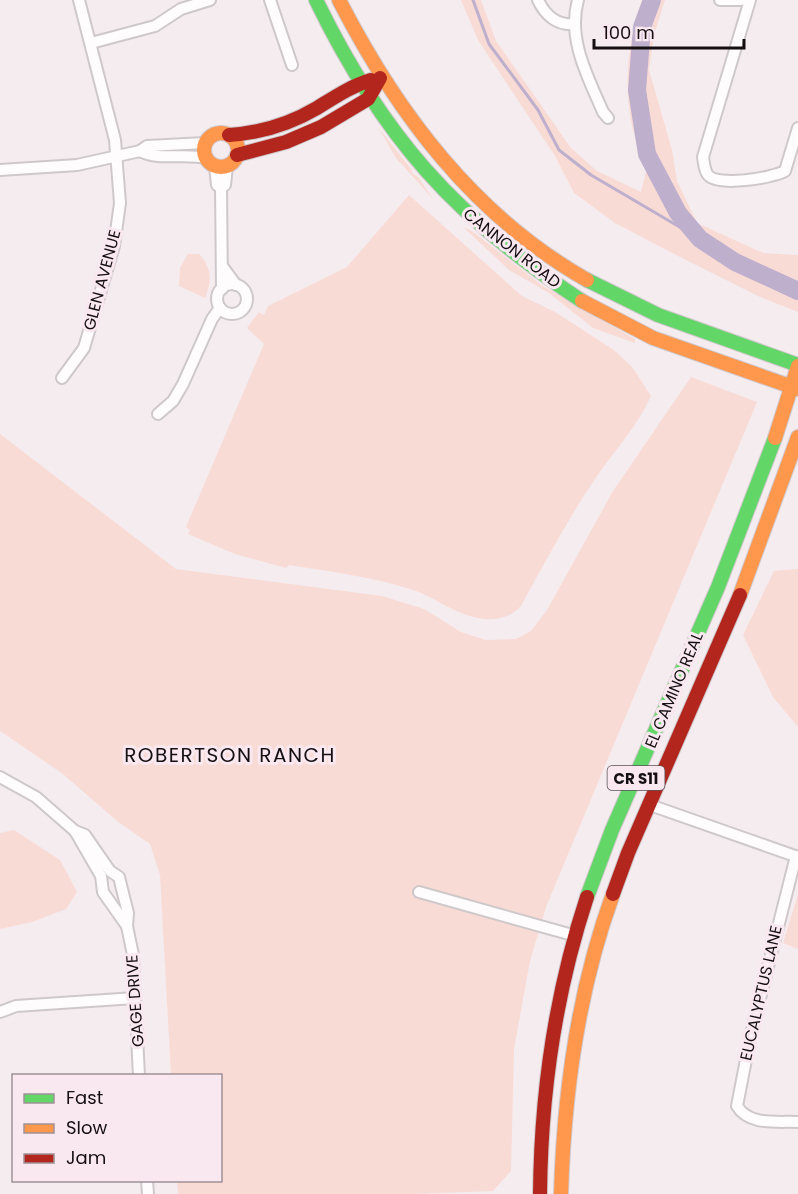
<svg xmlns="http://www.w3.org/2000/svg" width="798" height="1194" font-family="Poppins,sans-serif">
<style>
.green{fill:#f9dbd5}
.lines{fill:none;stroke-linecap:round;stroke-linejoin:round}
.stream{stroke:#beafcd;stroke-width:3}
.river{stroke:#beafcd;stroke-width:18}
.street-casing{stroke:#cfc8cb;stroke-width:14}
.fast-casing{stroke:#cfc8cb;stroke-width:16}
.slow-casing{stroke:#cfc8cb;stroke-width:16}
.jam-casing{stroke:#cfc8cb;stroke-width:16}
.street{stroke:#fefcfd;stroke-width:10}
.fast{stroke:#63d668;stroke-width:14}
.slow{stroke:#ff974d;stroke-width:14}
.jam{stroke:#b3261e;stroke-width:14}
.labels{text-anchor:middle;dominant-baseline:central;stroke-width:6;stroke-linejoin:round;paint-order:stroke}
.shield{fill:#f9e8ef;stroke:#595054;stroke-width:1.5}
.shield-label{font-size:15px;font-weight:bold;fill:#150f12}
.street-label{font-size:16px;fill:#150f12;stroke:#f9e8ef}
.quarter-label{font-size:20px;letter-spacing:1.5px;fill:#150f12;stroke:#f9e8ef}
</style>
<rect width="100%" height="100%" fill="#f5ecf0"/>
<g class="green">
<path d="M461,0H481L496,41L571,148L597,171L641,192L647,167C620,116 624,53 642,0H665L654,35L649,70L672,150L677,181L697,223L763,253L798,255V312L760,297L678,256L615,223L574,193L555,156L478,40Z"/>
<polygon points="378,127 412,170 411,172 419,178 433,199 396,158"/>
<path d="M409,195L522,296L555,312L614,350L633,368L651,396C638,425 616,449 597,476C569,517 545,562 521,606C511,617 498,620 484,619C458,616 439,600 416,591C376,577 331,572 289,565L286,568L235,554L188,534L190,530L186,527L264,344L247,328L259,312L264,315L268,306L347,267Z"/>
<polygon points="463,227 472,231 543,286 635,339 635,343 593,328 549,293 509,270"/>
<path d="M188,254H199C212,268 212,281 205,298L179,286L180,268Z"/>
<polygon points="691,377 757,402 546,907 530,961 514,1049 511,1171 493,1191 410,1194 178,1194 177,1181 220,1180 220,1076 171,1075 160,875 150,844 117,821 63,774 0,731 0,434 176,569 382,596 424,609 461,632 486,640 516,639 531,631 547,610 613,491"/>
<polygon points="798,569 798,727 773,697 743,635 774,571"/>
<polygon points="14,830 60,860 77,892 66,909 32,922 0,929 0,833"/>
<polygon points="798,894 798,949 783,943"/>
</g>
<g class="lines">
<polyline class="stream" points="473,0 489,44 538,110 559,150 591,175 700,239"/>
<polyline class="river" points="652,0 642,27 637,90 647,154 678,213 700,239 735,262 798,291"/>
<defs>
<g id="street">
<polyline points="270,0 292,65"/>
<path d="M538,0C545,15 557,26 575,24"/>
<path d="M578,0C567,39 588,77 603,112L608,118"/>
<polyline points="720,0 741,0"/>
<path d="M750,0L703,157C704,162 704,170 708,175C718,187 772,178 785,171L798,128"/>
<polyline points="91,43 155,26 181,9 210,0"/>
<path d="M205,143L147,146L140,151C159,161 185,153 206,158"/>
<polyline points="215,166 217,185 221,188"/>
<polyline points="0,170 77,165 140,151"/>
<polyline points="222,266 236,285"/>
<circle cx="232" cy="299" r="15"/>
<polyline points="222,289 221,188 225,185 227,166"/>
<polyline points="62,378 84,348 114,246 120,203 115,140 79,0"/>
<polyline points="158,414 173,401 183,384 212,319 220,308"/>
<polyline points="0,777 36,797 75,831 85,835 110,871 119,877 128,913 127,926 133,955 139,1076"/>
<polyline points="650,805 798,857"/>
<polyline points="75,831 101,876 103,892 127,926"/>
<path d="M796,856L751,1034L737,1106C749,1126 777,1121 798,1122"/>
<polyline points="419,892 576,936"/>
<polyline points="0,1012 16,1006 135,998"/>
<polyline points="147,1180 148,1194"/>
</g>
<g id="fast">
<path d="M316,0C382,136 455,218 582,301"/>
<polyline points="587,280 658,315 798,365"/>
<polyline points="587,897 612,830 718,587 775,438"/>
</g>
<g id="slow">
<path d="M339,0C397,113 474,216 587,280"/>
<circle cx="221" cy="150" r="17"/>
<polyline points="582,301 653,338 798,389"/>
<polyline points="775,438 798,366"/>
<polyline points="740,595 798,437"/>
<path d="M561,1194C564,1092 578,990 613,894"/>
</g>
<g id="jam">
<path d="M229,135C260,133 290,124 317,108C335,97 351,86 371,80"/>
<polyline points="237,155 286,142 321,127 368,99 380,78"/>
<polyline points="613,894 628,853 740,595"/>
<path d="M540,1194C541,1093 555,994 587,897"/>
</g>
</defs>
<use href="#street" class="street-casing"/>
<use href="#fast" class="fast-casing"/>
<use href="#slow" class="slow-casing"/>
<use href="#jam" class="jam-casing"/>
<use href="#street" class="street"/>
<use href="#fast" class="fast"/>
<use href="#slow" class="slow"/>
<use href="#jam" class="jam"/>
</g>
<g class="labels">
<rect class="shield" x="607.5" y="766" width="57" height="24" rx="4.5"/>
<g class="shield-label">
<text x="636" y="778">CR S11</text>
</g>
<g class="street-label">
<text transform="translate(512 248) rotate(38)">CANNON ROAD</text>
<text transform="translate(102 280) rotate(-75)">GLEN AVENUE</text>
<text transform="translate(674 690) rotate(-67)">EL CAMINO REAL</text>
<text transform="translate(761 993) rotate(-77)">EUCALYPTUS LANE</text>
<text transform="translate(135 1001) rotate(-94)">GAGE DRIVE</text>
</g>
<g class="quarter-label">
<text x="230" y="755">ROBERTSON RANCH</text>
</g>
</g>
<rect x="12" y="1074" width="210" height="108" fill="#f9e8ef" stroke="#9e9197" stroke-width="1.5"/>
<rect x="24" y="1094" width="30" height="9" fill="#63d668" stroke="#9e9197" stroke-width="1.5"/>
<text x="66" y="1104" font-size="18" fill="#150f12">Fast</text>
<rect x="24" y="1124" width="30" height="9" fill="#ff974d" stroke="#9e9197" stroke-width="1.5"/>
<text x="66" y="1134" font-size="18" fill="#150f12">Slow</text>
<rect x="24" y="1154" width="30" height="9" fill="#b3261e" stroke="#9e9197" stroke-width="1.5"/>
<text x="66" y="1164" font-size="18" fill="#150f12">Jam</text>
<path d="M594 39v9h150v-9" fill="none" stroke="#150f12" stroke-width="3"/>
<text x="603" y="39" font-size="18" fill="#150f12" stroke="#f9e8ef" stroke-width="4.5" paint-order="stroke">100 m</text>
</svg>
